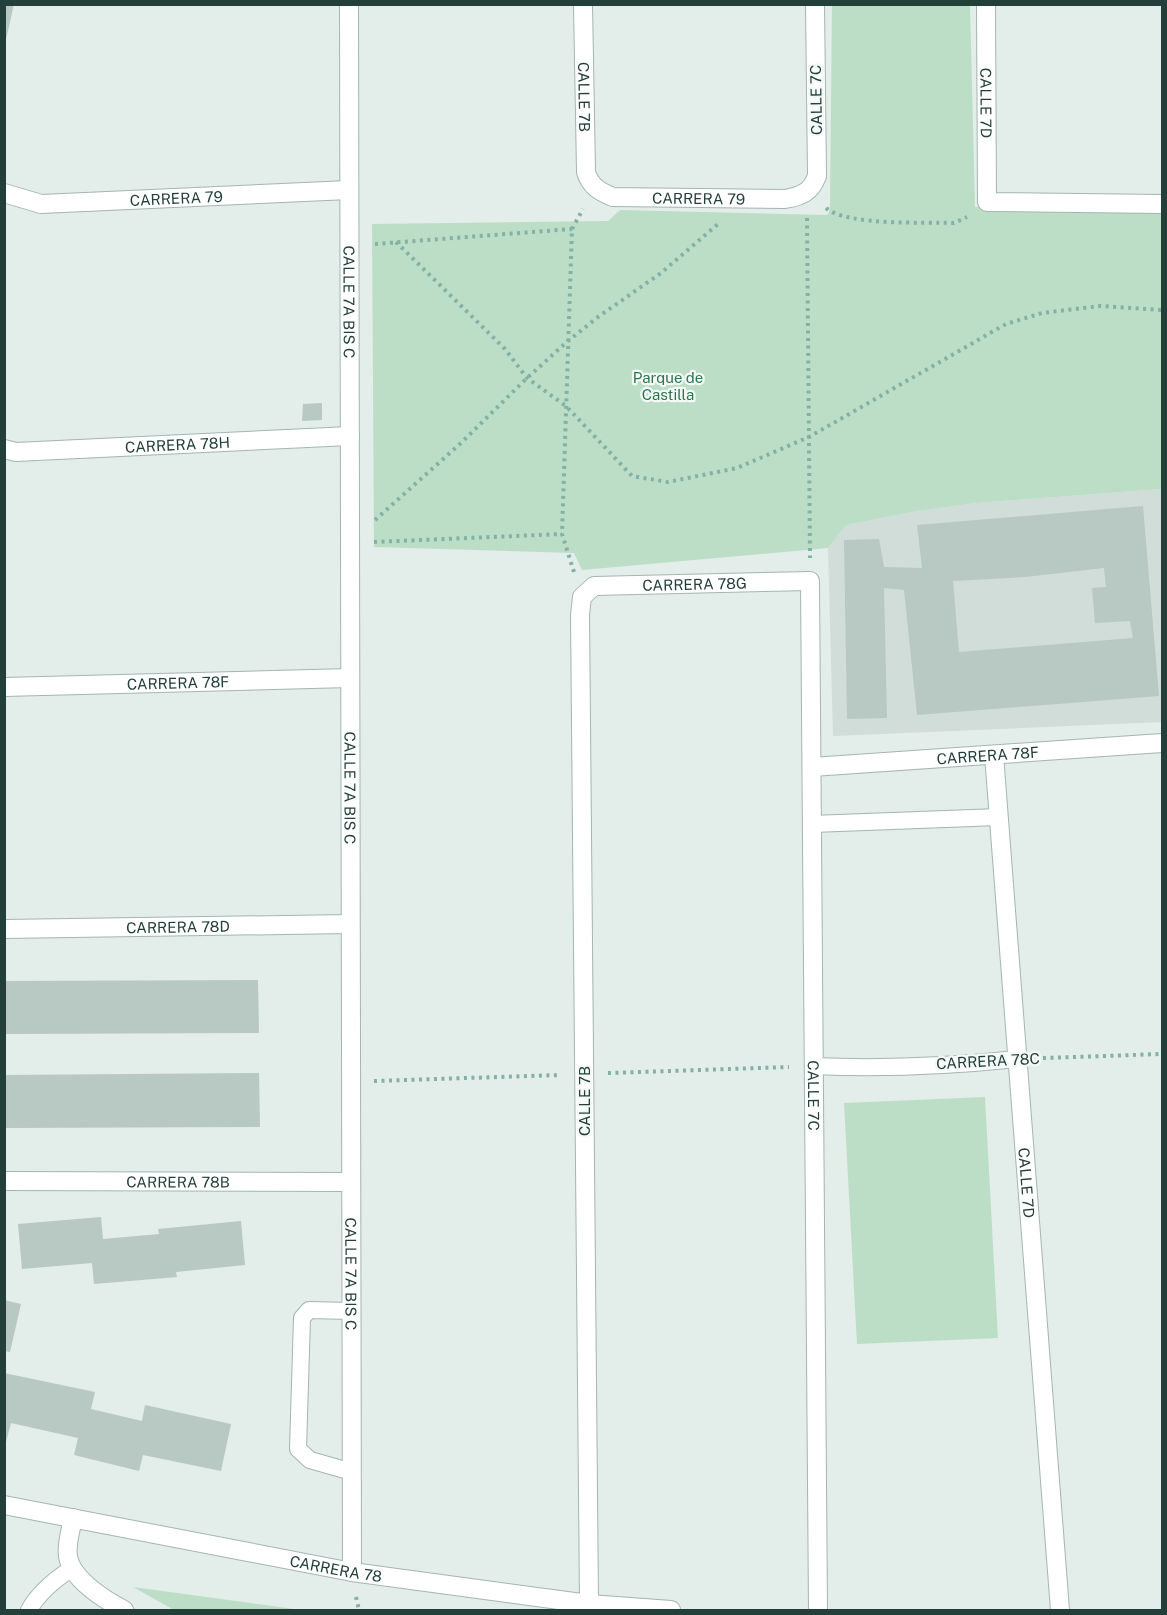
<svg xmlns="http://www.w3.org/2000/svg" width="1167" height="1615" font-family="'Public Sans',sans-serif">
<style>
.built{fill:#d1ddd8}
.green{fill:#bcdec7}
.building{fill:#b8c8c2;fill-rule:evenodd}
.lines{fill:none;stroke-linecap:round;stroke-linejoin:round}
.service-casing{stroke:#a5b5b1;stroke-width:18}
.minor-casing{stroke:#a5b5b1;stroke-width:20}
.tertiary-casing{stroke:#a5b5b1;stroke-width:20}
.path{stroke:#83b1a6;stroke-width:4;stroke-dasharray:3 4.5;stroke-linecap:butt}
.service{stroke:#fff;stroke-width:16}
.minor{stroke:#fff;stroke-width:18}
.tertiary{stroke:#fff;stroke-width:18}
.labels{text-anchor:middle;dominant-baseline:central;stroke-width:4.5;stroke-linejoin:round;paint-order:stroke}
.street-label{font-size:15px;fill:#223f39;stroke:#f4f9f7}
.park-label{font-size:15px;fill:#2c764e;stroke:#f4f9f7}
</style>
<rect width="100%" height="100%" fill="#e3ede9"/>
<polygon class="built" points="1162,489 1162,722 833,736 828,548 846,525 918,511 976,503"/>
<g class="green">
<polygon points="832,5 970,5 975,207 1162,208 1162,489 976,503 918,511 846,525 828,548 582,570 574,553 374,547 372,224 608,221 620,210 827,215 829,213 830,204"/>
<polygon points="985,1097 998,1338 857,1344 844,1103"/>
<polygon points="133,1587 301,1610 174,1610"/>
</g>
<g class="building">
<polygon points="4,4 14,4 5,44 4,44"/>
<polygon points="322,403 322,420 302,421 303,404"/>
<path d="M1143,506L1159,696L917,715L904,590L884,588L887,718L847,719L844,540L879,539L884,567L922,568L917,525ZM1104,568L1106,587L1092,588L1095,623L1130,621L1133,638L959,652L953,581L1025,577Z"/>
<polygon points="258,980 259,1033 4,1034 4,981"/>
<polygon points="259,1073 260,1127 4,1128 4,1075"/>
<polygon points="101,1217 103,1239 159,1234 158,1229 241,1221 245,1265 176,1272 177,1277 94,1284 92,1263 22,1269 18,1224"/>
<polygon points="4,1300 21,1304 10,1352 4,1351"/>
<polygon points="4,1373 95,1392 91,1409 142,1421 145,1405 231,1424 221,1471 143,1455 139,1471 74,1455 78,1438 11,1423 6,1442 4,1442"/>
</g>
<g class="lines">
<defs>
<g id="service">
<polyline points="812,824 999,817"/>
<path d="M814,1066C881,1069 950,1066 1017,1059"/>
<polyline points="351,1311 309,1310 302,1318 298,1449 310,1460 352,1472"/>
<path d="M29,1610C39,1592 54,1580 71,1569"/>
</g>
<g id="minor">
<path id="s1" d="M583,4L586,172C590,186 600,192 613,197L785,199C802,196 811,192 817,176L815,4"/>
<path id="s2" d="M986,4L987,202L1162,204"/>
<path id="s3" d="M4,193L41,204L349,190"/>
<path id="s4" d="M4,449L16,452L350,436"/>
<path id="s5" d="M4,687L350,678"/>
<path id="s6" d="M994,755L1060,1610"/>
<path id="s7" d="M812,767L1162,743"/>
<path id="s8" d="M4,929L350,924"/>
<path id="s9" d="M4,1181L351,1182"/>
<path d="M73,1518C71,1530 66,1544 68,1556C71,1579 105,1600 124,1610"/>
<path id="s10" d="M589,1604L580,615L582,597L594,586L810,581L818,1610"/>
</g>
<g id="tertiary">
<path id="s11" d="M349,4L352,1572"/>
<path id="s12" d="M4,1505L352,1572L589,1604L671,1610"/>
</g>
</defs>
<use href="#service" class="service-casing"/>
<use href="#minor" class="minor-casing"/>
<use href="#tertiary" class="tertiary-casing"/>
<g class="path">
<path d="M826,208C847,226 924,222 954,223L967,217"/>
<polyline points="807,218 810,558"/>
<polyline points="396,242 505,349 527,378 566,406 632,476 668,482 737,468 809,437 1006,324 1042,313 1100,306 1162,310"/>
<polyline points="375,244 572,229"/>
<polyline points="375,520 461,443 527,378 568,341 598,317 661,273 718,224"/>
<polyline points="374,542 562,534"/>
<polyline points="574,572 562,534 572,229 583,209"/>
<polyline points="1043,1058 1162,1054"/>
<polyline points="608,1073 789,1067"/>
<polyline points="374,1081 561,1075"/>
<polyline points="356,1597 359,1610"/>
</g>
<use href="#service" class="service"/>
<use href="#minor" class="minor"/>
<use href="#tertiary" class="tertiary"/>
</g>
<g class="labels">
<g class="street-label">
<text stroke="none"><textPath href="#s1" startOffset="93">CALLE 7B</textPath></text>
<text transform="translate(816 100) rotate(-91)">CALLE 7C</text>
<text stroke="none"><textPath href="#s2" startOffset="99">CALLE 7D</textPath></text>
<text stroke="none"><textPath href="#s3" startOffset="174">CARRERA 79</textPath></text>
<text stroke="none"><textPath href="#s1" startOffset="292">CARRERA 79</textPath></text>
<text stroke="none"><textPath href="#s11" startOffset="298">CALLE 7A BIS C</textPath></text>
<text stroke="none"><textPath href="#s4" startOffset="174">CARRERA 78H</textPath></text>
<text stroke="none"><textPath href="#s10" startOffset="1124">CARRERA 78G</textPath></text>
<text stroke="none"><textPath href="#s5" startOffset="174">CARRERA 78F</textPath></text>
<text stroke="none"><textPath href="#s7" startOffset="176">CARRERA 78F</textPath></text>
<text stroke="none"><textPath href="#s11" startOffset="784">CALLE 7A BIS C</textPath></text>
<text stroke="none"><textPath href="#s8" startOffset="174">CARRERA 78D</textPath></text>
<text transform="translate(988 1061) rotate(-3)">CARRERA 78C</text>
<text stroke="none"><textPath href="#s10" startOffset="1754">CALLE 7C</textPath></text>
<text transform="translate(584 1101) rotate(-90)">CALLE 7B</text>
<text stroke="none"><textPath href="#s9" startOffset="174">CARRERA 78B</textPath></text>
<text stroke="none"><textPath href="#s6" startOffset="429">CALLE 7D</textPath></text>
<text stroke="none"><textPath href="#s11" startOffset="1270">CALLE 7A BIS C</textPath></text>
<text stroke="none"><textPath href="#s12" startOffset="338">CARRERA 78</textPath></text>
</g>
<g class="park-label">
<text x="668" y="377">Parque de<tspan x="668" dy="17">Castilla</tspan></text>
</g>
</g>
<rect width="1167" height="1615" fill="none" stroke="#223f39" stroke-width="12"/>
</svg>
